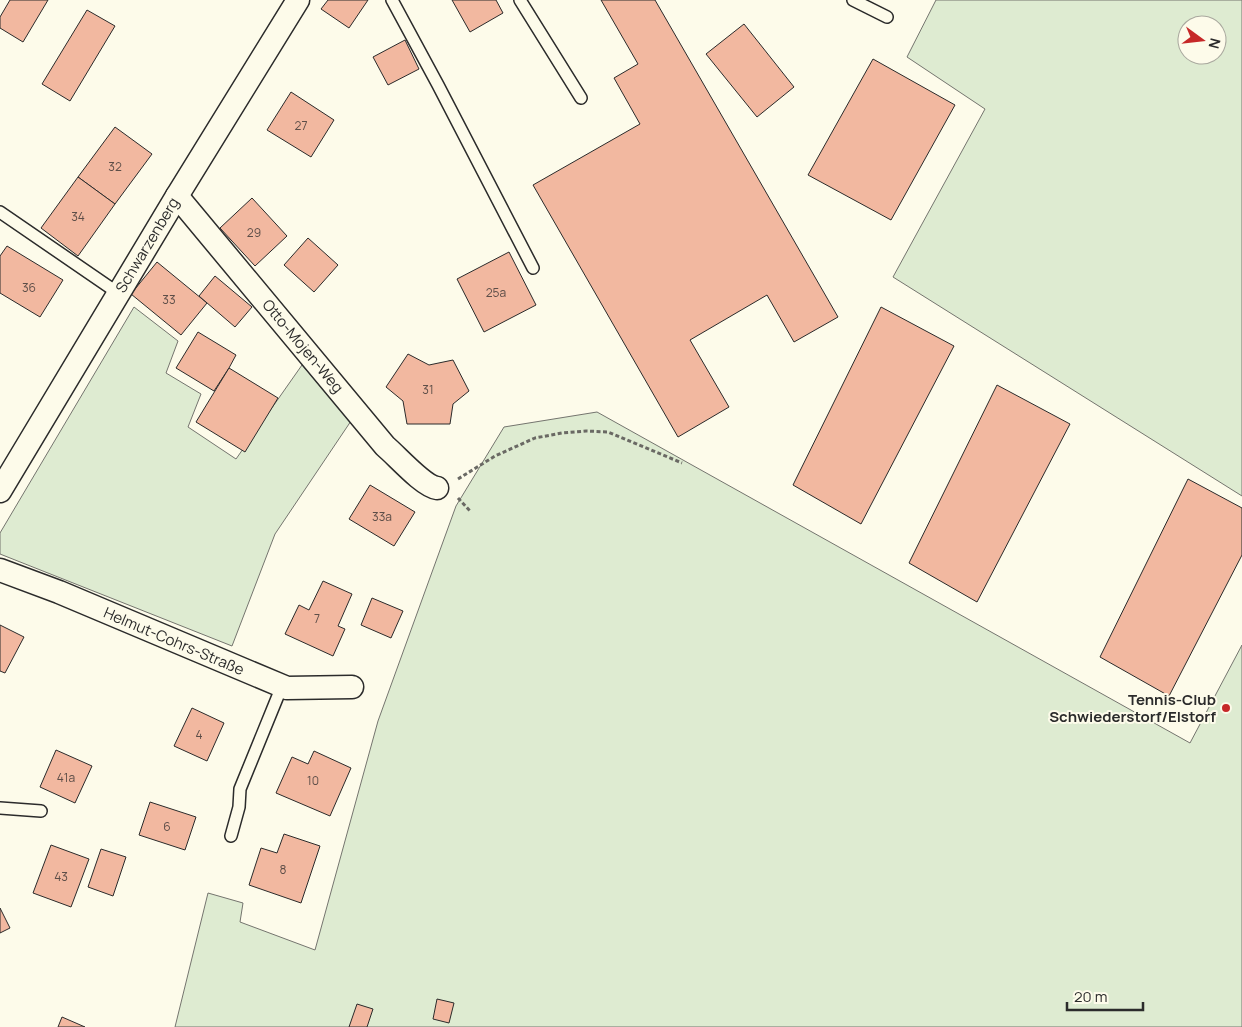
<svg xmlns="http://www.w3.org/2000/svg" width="1242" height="1027" font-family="Manrope,sans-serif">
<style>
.green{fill:#deebd1;stroke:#74746e;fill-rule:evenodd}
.building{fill:#f2b8a0;stroke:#2b2b2b}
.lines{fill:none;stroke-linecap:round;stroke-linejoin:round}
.service-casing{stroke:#2b2b2b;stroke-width:14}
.minor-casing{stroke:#2b2b2b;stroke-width:25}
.path{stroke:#6a6964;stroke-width:3;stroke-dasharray:4 2.5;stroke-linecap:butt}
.service{stroke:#fdfbea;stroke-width:11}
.minor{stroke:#fdfbea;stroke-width:22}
.poi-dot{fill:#c62828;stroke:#fdfbea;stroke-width:2}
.labels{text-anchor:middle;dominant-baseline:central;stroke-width:4;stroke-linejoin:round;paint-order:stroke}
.number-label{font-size:12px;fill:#5d4e48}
.street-label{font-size:15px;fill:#2b2b2b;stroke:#fdfbea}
.poi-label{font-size:15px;font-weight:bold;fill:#2b2b2b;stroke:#fdfbea;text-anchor:end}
</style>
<rect width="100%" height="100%" fill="#fdfbea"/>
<g class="green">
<path d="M936,0H1242V496L893,277L985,109L907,57ZM1187,25H1217V55H1187Z"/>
<polygon points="134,307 178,341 166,373 201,394 188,427 236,459 302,365 351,421 275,534 232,646 0,554 0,533"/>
<polygon points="597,412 1190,743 1242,645 1242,1027 175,1027 208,893 243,903 240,922 315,950 378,721 456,506 504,427"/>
</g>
<g class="building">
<polygon points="10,0 48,0 23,42 0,28 0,17"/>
<polygon points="328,0 368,0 349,28 321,9"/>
<polygon points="452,0 496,0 503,13 470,32"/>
<polygon points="601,0 655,0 838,317 794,342 767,295 690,340 729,407 678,437 533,185 640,124 614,78 638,64"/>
<polygon points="87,10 115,26 70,101 42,84"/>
<polygon points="744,24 794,87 757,117 706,54"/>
<polygon points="405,40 419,69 388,85 373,57"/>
<polygon points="873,59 955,105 891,220 808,175"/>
<polygon points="291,92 334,120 311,157 267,130"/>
<polygon points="115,127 152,154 115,204 78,177"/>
<polygon points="78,177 115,204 78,256 41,228"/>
<polygon points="252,198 287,236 255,266 220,228"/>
<polygon points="308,238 338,265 314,292 284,265"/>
<polygon points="7,246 63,280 40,317 0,293 0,256"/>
<polygon points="509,252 536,305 484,332 457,279"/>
<polygon points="157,262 207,303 181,335 131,294"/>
<polygon points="215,276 252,307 235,327 199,296"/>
<polygon points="881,307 954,346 861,524 793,485"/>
<polygon points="198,332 236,355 229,368 214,391 176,368"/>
<polygon points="408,354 429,365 453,360 469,391 453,404 450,424 407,424 403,401 386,387"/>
<polygon points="229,368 278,398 245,452 196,422"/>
<polygon points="997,385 1070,424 977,602 909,563"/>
<polygon points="1188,479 1242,508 1242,555 1169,696 1100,657"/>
<polygon points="370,485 415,512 394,546 349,519"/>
<polygon points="323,581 352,594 338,626 345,629 333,656 285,634 299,605 309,610"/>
<polygon points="372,598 403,611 391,638 361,625"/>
<polygon points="0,625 24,637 5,673 0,671"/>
<polygon points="192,708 224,723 207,761 174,746"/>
<polygon points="56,750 92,766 75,803 40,787"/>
<polygon points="314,751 351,768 330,816 276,793 292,757 308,764"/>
<polygon points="150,802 196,817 185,850 139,835"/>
<polygon points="284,834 320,846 301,903 249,885 261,848 277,853"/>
<polygon points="51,845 89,859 71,907 33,893"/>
<polygon points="101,849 126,857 113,896 88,887"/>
<polygon points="0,908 10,928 0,933"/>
<polygon points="437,999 454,1003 449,1023 433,1019"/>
<polygon points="357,1004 373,1009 367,1027 349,1027"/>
<polygon points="62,1017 85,1027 58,1027"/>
</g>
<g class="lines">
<defs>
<g id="service">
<polyline points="392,0 438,85 533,268"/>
<polyline points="520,0 581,98"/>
<polyline points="853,0 887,17"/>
<polyline points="0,212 118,293"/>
<polyline points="0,808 41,811"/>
<polyline points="231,836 239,807 240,789 282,686"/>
</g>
<g id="minor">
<path d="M177,196L385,446C397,456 423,486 437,488"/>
<polyline points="0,491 177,196 298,0"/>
<polyline points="0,570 59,592 287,688 352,687"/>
</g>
</defs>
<use href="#service" class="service-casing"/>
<use href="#minor" class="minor-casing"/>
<g class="path">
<polyline points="458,479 495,456 535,438 562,433 586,431 608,432 682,463"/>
<polyline points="458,498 471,512"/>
</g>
<use href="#service" class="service"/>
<use href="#minor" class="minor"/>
</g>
<circle class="poi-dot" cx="1226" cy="708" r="5"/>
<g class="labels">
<g class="number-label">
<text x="301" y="125">27</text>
<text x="115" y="166">32</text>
<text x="78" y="216">34</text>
<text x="254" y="232">29</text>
<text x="29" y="287">36</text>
<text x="496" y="292">25a</text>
<text x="169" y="299">33</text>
<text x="428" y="389">31</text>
<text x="382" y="516">33a</text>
<text x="317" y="618">7</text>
<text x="199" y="734">4</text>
<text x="66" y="777">41a</text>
<text x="313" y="780">10</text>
<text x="167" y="826">6</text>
<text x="283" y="869">8</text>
<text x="61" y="876">43</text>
</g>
<g class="street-label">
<text transform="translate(147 245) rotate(-59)">Schwarzenberg</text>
<text transform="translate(303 346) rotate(50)">Otto-Mojen-Weg</text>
<text transform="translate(174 641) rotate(23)">Helmut-Cohrs-Straße</text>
</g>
<g class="poi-label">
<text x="1216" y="699">Tennis-Club<tspan x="1216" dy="17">Schwiederstorf/Elstorf</tspan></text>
</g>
</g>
<g transform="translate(1202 40) rotate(105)"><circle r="24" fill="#fdfbea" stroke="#a9a89e"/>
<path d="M0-4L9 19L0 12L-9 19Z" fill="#c62828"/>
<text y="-8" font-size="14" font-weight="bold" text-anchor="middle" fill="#2b2b2b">N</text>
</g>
<path d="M1067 1002v8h76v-8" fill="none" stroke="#2b2b2b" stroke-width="2.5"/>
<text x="1074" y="1002" font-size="15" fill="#2b2b2b" stroke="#fdfbea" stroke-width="4" paint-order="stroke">20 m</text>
</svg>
